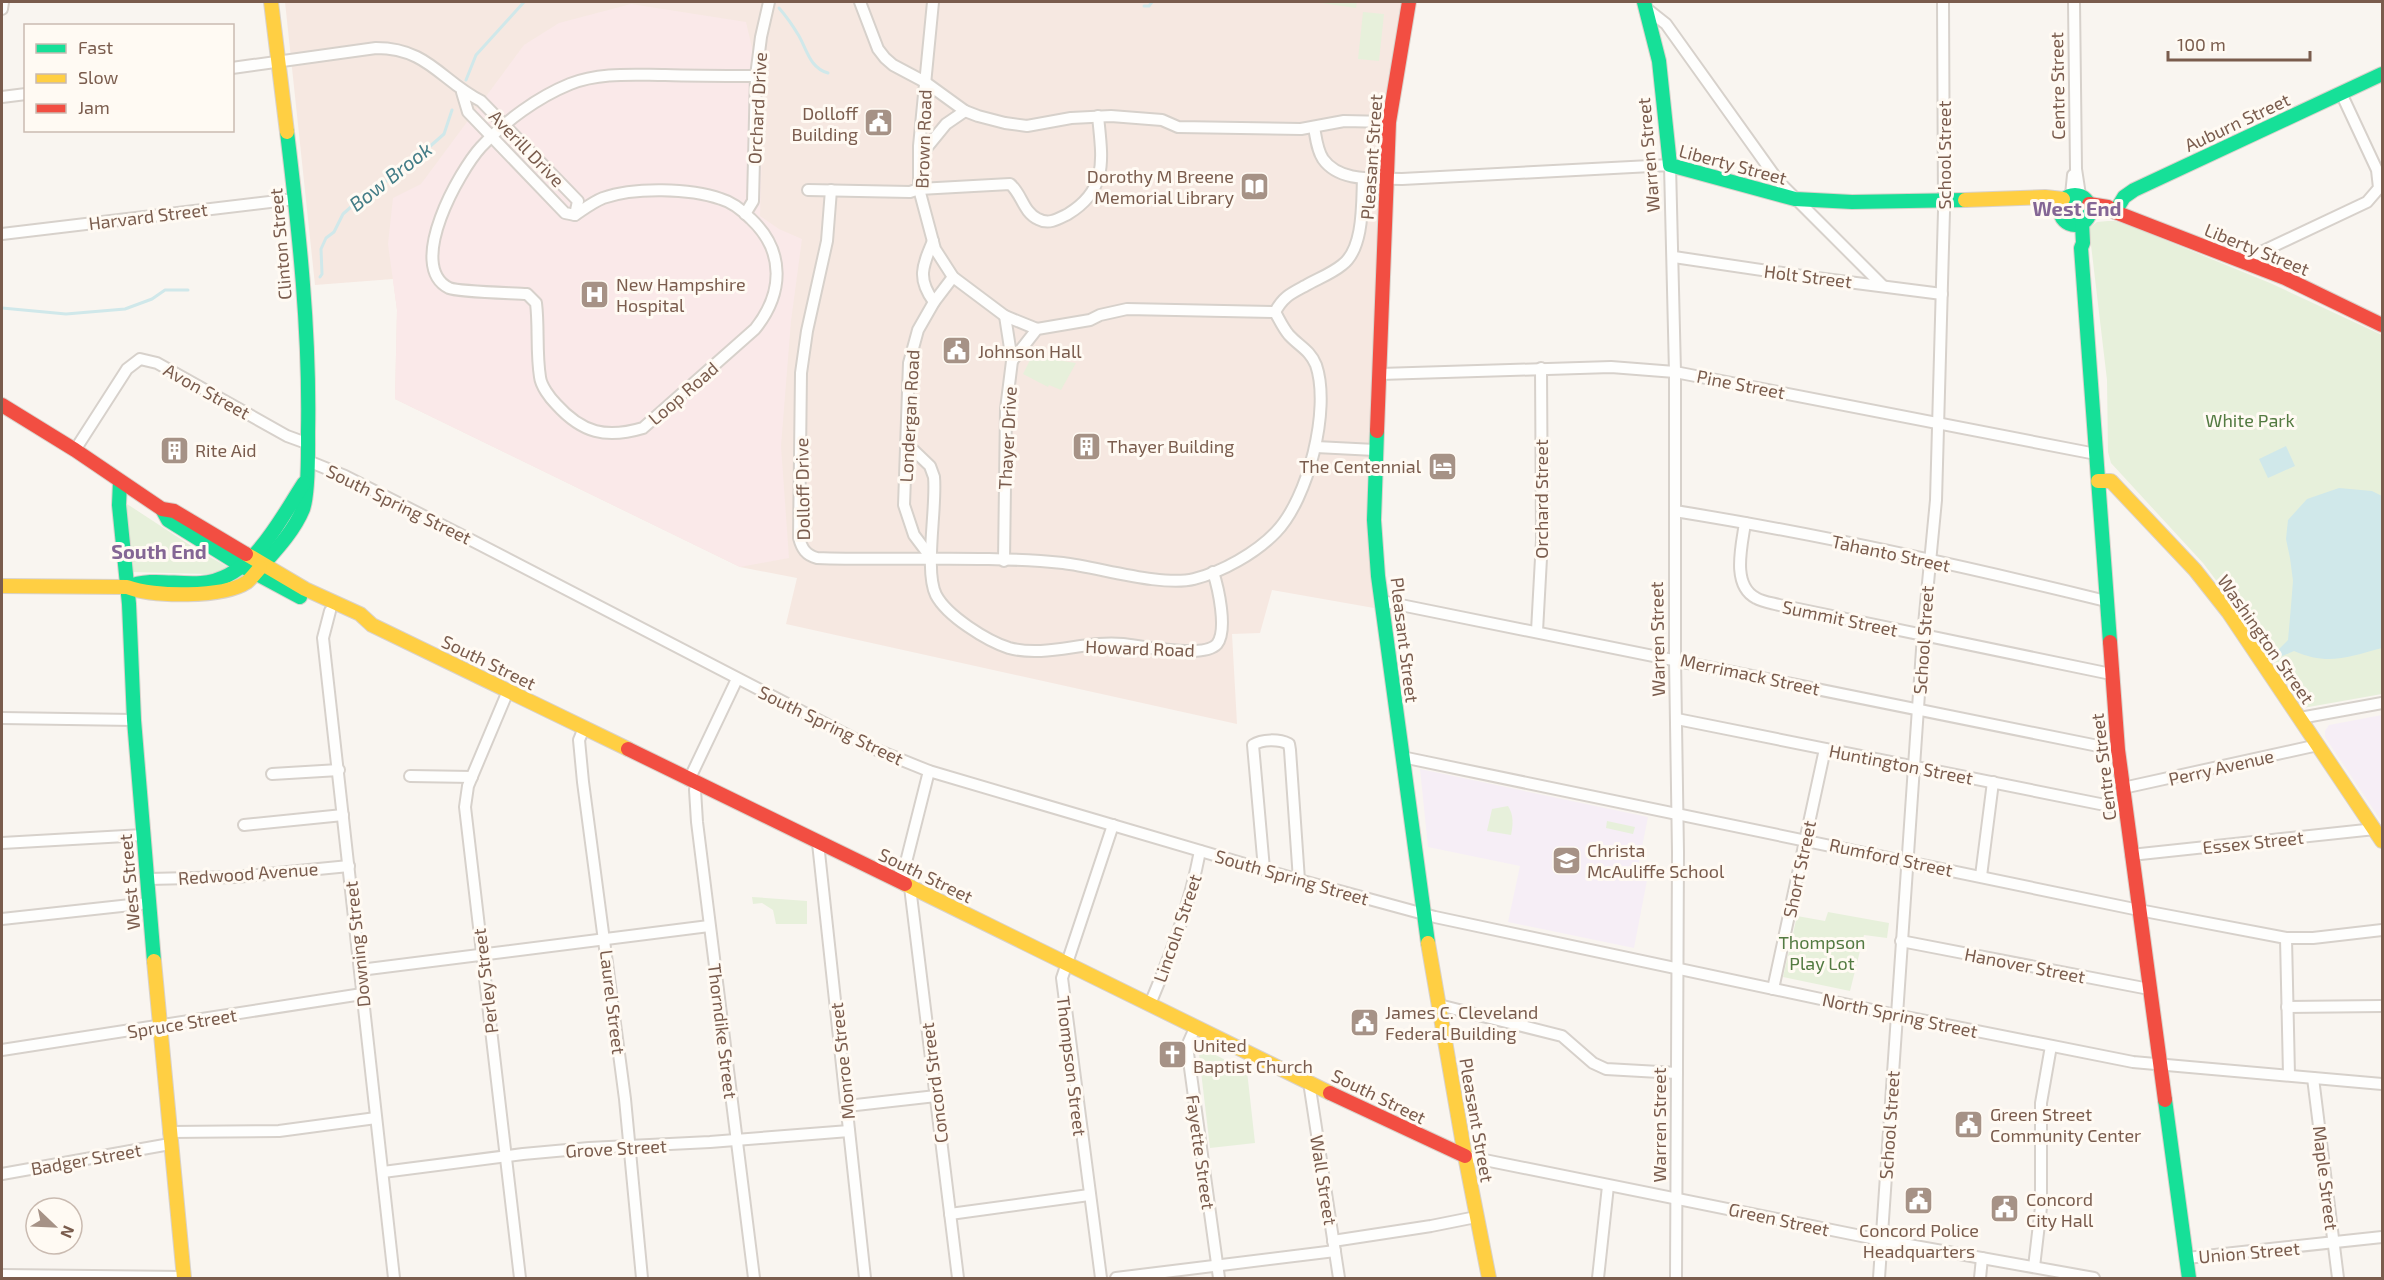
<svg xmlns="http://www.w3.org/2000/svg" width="2384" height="1280" font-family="'Exo 2',sans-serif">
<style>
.commercial{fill:#f6e8e1}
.education{fill:#f6eef6}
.medical{fill:#fae9e9}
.green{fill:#e7f0db}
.water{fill:#d0e8ea}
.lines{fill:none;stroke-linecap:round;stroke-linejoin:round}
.stream{stroke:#d0e8ea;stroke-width:3}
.street-casing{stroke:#d7d1cb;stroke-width:14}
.fast-casing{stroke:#d9d2cb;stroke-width:16}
.slow-casing{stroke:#d9d2cb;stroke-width:16}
.jam-casing{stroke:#d9d2cb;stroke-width:16}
.street{stroke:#fefefd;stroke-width:10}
.fast{stroke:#16e098;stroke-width:14}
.slow{stroke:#ffcf43;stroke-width:14}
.jam{stroke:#f24e42;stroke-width:14}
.labels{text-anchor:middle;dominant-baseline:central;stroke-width:6;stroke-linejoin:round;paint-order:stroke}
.street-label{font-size:18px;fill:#7a5c4d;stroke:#fffaf3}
.poi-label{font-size:18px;fill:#7a5c4d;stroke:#fffaf3;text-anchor:start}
.park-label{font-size:18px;fill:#537a41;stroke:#fffaf3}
.water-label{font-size:20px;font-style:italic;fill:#437c86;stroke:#fffaf3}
.neighbourhood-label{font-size:20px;font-weight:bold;fill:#846695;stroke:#fffaf3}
</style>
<rect width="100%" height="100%" fill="#f9f5f0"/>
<polygon class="commercial" points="285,2 1403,2 1384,111 1379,170 1374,347 1367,475 1367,523 1374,608 1272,590 1260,633 1232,634 1237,724 786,624 797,578 740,567 395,399 397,310 393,279 315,285"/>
<g class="education">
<polygon points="2382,715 2382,822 2325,737 2325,731 2329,725"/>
<polygon points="1420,769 1648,817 1638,867 1647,869 1648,875 1634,948 1508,922 1520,866 1428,847"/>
</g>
<polygon class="medical" points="631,4 746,22 753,52 765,53 760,216 779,229 802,239 791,321 781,446 789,558 740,567 395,399 397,310 388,244 393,198 421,184 524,45 559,23"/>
<g class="green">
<polygon points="1314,2 1357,2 1356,8"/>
<polygon points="1363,12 1384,14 1379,61 1358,59"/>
<polygon points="2108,221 2115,221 2138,229 2270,283 2382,335 2382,694 2303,708 2237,608 2203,563 2111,463 2108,452 2107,380 2089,228 2097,222"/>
<polygon points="1032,356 1076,363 1061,390 1049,385 1048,387 1023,374"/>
<polygon points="127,504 199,551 228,567 226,569 208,574 132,572 125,507"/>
<path d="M1508,806C1514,815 1513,825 1511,835L1487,831L1492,809Z"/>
<polygon points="1607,821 1635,827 1633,834 1606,828"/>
<polygon points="752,897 807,901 807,924 776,924 773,910 762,903 753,904"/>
<polygon points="1828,912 1889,923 1887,938 1864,935 1850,991 1783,977 1797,916 1825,921"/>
<polygon points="1198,1046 1247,1071 1255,1143 1210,1148"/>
</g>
<g class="water">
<polygon points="2286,446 2295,466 2268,478 2259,459"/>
<path d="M2339,488L2372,491L2382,496V648C2348,657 2328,666 2294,651L2280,657L2276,652L2288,640L2291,606L2293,581L2290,558L2286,539L2288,520L2307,499Z"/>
</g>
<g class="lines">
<g class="stream">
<polyline points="1144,6 1149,6 1152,2"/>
<path d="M779,8C786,16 793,26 799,36C807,50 810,68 828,73"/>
<polyline points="466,80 476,55 524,2"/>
<polyline points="320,277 322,274 321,249 326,238 334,232 343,214 376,185 394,178 444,134 452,110"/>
<polyline points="2,308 66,314 125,309 152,299 165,290 188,290"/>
</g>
<defs>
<g id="street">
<polyline points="860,2 878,49 885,58 893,65 925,82 965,111 978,116 1005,123 1027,126 1071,118 1111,116 1162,120 1178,127 1301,129 1344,121 1389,122"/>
<polyline points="933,2 919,146 919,189 935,249 953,277 1005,316 1037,329"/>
<polyline points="2074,2 2076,169 2080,195"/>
<polyline points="2,9 3,2"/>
<polyline points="1647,9 1666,24 1779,182 1883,286"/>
<path d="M232,68L376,48C428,48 441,81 481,101L578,201L575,215L565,213L468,112L462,92"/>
<polyline points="2,97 26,94"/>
<path d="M1314,127C1316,138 1317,150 1323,159C1340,183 1376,178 1402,179L1670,165L1675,372V659L1678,852L1676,1278"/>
<polyline points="919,157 946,124 965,111"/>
<path d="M808,190L910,192L919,189L1010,184C1022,194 1023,212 1038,219C1049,225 1058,219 1068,214C1109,189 1102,158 1098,116"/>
<path d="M831,190L827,241L807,331L801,373L799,538C802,549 806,555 817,558C899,561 982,555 1063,563C1098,567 1162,587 1194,579C1222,572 1256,553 1276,532C1308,499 1331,409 1316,365C1310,350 1299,346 1289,335C1283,328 1279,319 1275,312"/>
<polyline points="2071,195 2073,175"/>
<polyline points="745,214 753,201 756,76 761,37 769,2"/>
<path d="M575,215C584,209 593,202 603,198C634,187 690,188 721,199C732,202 743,211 751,219C786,252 783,294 755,329L643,428C606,439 582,433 556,404C550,398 541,386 540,377C536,352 539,327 536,303L527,294C513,293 458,292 449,288C405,266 460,170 481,147C505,121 538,97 570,84C600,72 634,75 665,75C695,76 726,76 756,76"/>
<polyline points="2,234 295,199"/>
<path d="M933,241C922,267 917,279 934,302"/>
<polyline points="1674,257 1809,277 1942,294"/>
<polyline points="2242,261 2367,202 2379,188 2377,170 2341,93"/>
<path d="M1275,312C1283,297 1290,294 1305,286C1317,279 1331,274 1342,265C1364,249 1362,203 1363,178"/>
<polyline points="1012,361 1037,329 1090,320 1100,315 1127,309 1275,312"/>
<polyline points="1380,374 1611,367 1675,372 2096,454"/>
<path d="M906,443L930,466L934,477C937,507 924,571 936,595C947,616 987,641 1009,648C1047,658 1085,640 1123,644C1142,646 1204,659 1217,644C1228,630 1218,587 1213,572"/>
<polyline points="1316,447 1375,450"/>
<polyline points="75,450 127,369 140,359 157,363 287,436 309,444"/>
<polyline points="308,461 345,476 473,541 872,748 929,771 1299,880 1435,917 1896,1015 2133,1062 2382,1084"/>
<path d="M1675,511C1819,534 1964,566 2106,601"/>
<path d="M1745,523C1742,545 1731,585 1756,598C1763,602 1772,603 1779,605L2111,674"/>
<polyline points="932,559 914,535 904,505 909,363 918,330 934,302 953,277"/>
<polyline points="1004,561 1006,409 1012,361 1005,316"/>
<polyline points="1381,601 2118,750"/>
<polyline points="330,611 323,638 394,1278"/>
<polyline points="1537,631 1542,540 1541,368"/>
<polyline points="508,691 468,786 465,807 520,1278"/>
<polyline points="2,718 134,720"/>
<polyline points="2300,718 2382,703"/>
<polyline points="1677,719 2125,809"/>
<polyline points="584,728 579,740 583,782 625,1099 642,1278"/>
<polyline points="1402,757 2139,910 2286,938 2313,938 2382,930"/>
<polyline points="272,774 339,770"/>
<polyline points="410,776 472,777"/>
<polyline points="689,780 737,679"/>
<polyline points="698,783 695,790 697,822 754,1278"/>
<polyline points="2123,788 2318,745"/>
<polyline points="244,825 343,815"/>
<polyline points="2,843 143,835"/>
<polyline points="818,843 865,1278"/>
<polyline points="2131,855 2375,829"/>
<path d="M1264,869L1253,745C1262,739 1279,739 1289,744L1290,750L1299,880"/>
<polyline points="1981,876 1993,782"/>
<polyline points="148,879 236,877 349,866"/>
<polyline points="901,882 929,771"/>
<polyline points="910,887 958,1278"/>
<polyline points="2,919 149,903"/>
<polyline points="2286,938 2289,1075"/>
<polyline points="1901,941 2149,989"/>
<polyline points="360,970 709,926"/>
<polyline points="1773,989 1825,749"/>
<path d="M1150,1004C1171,954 1190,904 1200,851"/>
<polyline points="1439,1005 1562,1036 1593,1063 1606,1069 1677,1073"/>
<polyline points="2287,1007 2382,1006"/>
<polyline points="1195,1028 1187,1046 1219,1278"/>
<polyline points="2,1050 362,994"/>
<polyline points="2313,1078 2338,1278"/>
<polyline points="1309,1082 1339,1278"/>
<polyline points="847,1106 936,1096"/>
<polyline points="169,1132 279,1131 376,1118"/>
<polyline points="1465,1156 1881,1240 2094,1278"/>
<polyline points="383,1172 523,1154 589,1148 710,1142 849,1131"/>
<polyline points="2,1174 170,1144"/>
<polyline points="950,1214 1089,1195"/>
<polyline points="1333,1241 1431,1226 1476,1217"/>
<polyline points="2187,1258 2382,1237"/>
<polyline points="2034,1267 2041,1207 2041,1103 2051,1046"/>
<polyline points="2,1275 184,1277"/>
<polyline points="1101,1278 1062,978 1113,825"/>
<polyline points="1116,1278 1335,1251"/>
<polyline points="1598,1278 1608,1186"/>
<polyline points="1879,1278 1923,635 1936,500 1944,211 1943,2"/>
<polyline points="1980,1278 1982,1258"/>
</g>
<g id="fast">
<polyline points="1644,2 1659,61 1670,165 1795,199 1852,202 1965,200"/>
<circle cx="2075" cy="210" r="15"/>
<polyline points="2115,212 2124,197 2134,190 2382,74"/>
<polyline points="2082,223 2083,243 2081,248 2110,642"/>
<polyline points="1377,431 1374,520 1378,576 1428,943"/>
<polyline points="120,482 119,505 129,604 134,720 154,961"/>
<polyline points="162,509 168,520 242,566 300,597"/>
<path d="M260,568C276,550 294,531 303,509C309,493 308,450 308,432C310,332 299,231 287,132"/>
<path d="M127,587C151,577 175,585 201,583C252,579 279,521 304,483"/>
<polyline points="2165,1100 2189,1278"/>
</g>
<g id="slow">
<polyline points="271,2 287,132"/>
<polyline points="1965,200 2045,197 2063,199"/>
<polyline points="2098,481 2111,481 2195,570 2229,613 2382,841"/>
<polyline points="246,554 305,589 360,614 372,625 628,749"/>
<path d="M2,586L127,587C153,597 223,598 247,582C252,578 256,572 260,568"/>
<polyline points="905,884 1330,1093"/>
<polyline points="1428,943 1465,1156 1489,1278"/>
<polyline points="154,961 184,1278"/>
</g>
<g id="jam">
<polyline points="2089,204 2108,207 2115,212 2285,278 2382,325"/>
<polyline points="2,405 75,450 162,509 174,511 246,554"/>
<polyline points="1377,431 1389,122 1409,2"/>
<polyline points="2110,642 2118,750 2165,1100"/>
<polyline points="628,749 905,884"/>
<polyline points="1330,1093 1465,1156"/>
</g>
</defs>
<use href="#street" class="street-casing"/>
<use href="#fast" class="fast-casing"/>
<use href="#slow" class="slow-casing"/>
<use href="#jam" class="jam-casing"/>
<use href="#street" class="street"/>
<use href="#fast" class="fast"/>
<use href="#slow" class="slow"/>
<use href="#jam" class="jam"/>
</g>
<defs>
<symbol id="civic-square" viewBox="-11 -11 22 22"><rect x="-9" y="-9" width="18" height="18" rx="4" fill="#a69286" stroke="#fffaf3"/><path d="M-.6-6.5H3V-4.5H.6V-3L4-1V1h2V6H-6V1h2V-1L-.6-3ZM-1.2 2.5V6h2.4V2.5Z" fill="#fff"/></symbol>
<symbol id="library-square" viewBox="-11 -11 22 22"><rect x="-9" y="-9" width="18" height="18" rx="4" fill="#a69286" stroke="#fffaf3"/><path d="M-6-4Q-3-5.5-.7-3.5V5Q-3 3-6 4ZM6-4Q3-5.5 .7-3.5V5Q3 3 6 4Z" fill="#fff"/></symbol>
<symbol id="hospital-square" viewBox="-11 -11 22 22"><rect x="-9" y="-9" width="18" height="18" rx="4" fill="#a69286" stroke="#fffaf3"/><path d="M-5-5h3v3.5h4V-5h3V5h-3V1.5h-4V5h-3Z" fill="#fff"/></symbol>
<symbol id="building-square" viewBox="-11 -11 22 22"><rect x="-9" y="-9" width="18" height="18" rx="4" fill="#a69286" stroke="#fffaf3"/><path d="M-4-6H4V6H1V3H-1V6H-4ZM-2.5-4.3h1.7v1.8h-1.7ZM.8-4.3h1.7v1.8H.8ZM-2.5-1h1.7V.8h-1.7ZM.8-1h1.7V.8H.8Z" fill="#fff"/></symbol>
<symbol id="hotel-square" viewBox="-11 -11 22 22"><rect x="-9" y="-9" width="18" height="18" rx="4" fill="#a69286" stroke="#fffaf3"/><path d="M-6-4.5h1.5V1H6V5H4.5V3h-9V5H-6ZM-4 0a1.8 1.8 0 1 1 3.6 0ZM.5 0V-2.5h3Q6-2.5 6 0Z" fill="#fff"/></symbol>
<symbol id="school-square" viewBox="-11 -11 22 22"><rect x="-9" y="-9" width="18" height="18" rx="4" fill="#a69286" stroke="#fffaf3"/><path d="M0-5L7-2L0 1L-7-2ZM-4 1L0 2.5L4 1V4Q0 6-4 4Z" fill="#fff"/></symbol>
<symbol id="church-square" viewBox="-11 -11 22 22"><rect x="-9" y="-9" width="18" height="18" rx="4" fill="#a69286" stroke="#fffaf3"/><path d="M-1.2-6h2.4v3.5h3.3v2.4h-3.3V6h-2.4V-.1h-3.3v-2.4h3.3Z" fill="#fff"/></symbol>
</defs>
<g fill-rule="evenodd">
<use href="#civic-square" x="862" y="106" width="33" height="33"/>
<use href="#library-square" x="1238" y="170" width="33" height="33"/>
<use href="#hospital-square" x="578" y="278" width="33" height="33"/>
<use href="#civic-square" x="940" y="334" width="33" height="33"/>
<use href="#building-square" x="1070" y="430" width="33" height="33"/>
<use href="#building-square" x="158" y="434" width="33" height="33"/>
<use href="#hotel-square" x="1426" y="450" width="33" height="33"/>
<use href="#school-square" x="1550" y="844" width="33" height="33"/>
<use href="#civic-square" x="1348" y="1006" width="33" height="33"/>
<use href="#church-square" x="1156" y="1038" width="33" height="33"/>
<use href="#civic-square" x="1952" y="1108" width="33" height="33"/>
<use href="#civic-square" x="1902" y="1184" width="33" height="33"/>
<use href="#civic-square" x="1988" y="1192" width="33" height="33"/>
</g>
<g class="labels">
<g class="street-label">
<text transform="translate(2057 86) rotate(-91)">Centre Street</text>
<text transform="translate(757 108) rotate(-87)">Orchard Drive</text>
<text transform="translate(2237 122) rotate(-25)">Auburn Street</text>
<text transform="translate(923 139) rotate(-88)">Brown Road</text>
<text transform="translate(527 148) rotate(46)">Averill Drive</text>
<text transform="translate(1648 155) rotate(-95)">Warren Street</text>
<text transform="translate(1944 155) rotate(-90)">School Street</text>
<text transform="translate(1371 157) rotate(-86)">Pleasant Street</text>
<text transform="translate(1733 164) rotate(15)">Liberty Street</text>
<text transform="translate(148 216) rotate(-7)">Harvard Street</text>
<text transform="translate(280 244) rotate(-95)">Clinton Street</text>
<text transform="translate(2257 249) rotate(22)">Liberty Street</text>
<text transform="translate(1808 276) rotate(7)">Holt Street</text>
<text transform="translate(1741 384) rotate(11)">Pine Street</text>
<text transform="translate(207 391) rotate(29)">Avon Street</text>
<text transform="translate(683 393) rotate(-41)">Loop Road</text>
<text transform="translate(909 416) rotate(-87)">Londergan Road</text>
<text transform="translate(1007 438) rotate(-87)">Thayer Drive</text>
<text transform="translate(802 489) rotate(-91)">Dolloff Drive</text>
<text transform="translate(1541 499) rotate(-90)">Orchard Street</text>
<text transform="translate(399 504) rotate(26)">South Spring Street</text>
<text transform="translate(1891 553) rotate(12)">Tahanto Street</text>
<text transform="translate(1840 618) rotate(12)">Summit Street</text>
<text transform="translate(1657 639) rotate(-91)">Warren Street</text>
<text transform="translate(2266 639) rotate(55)">Washington Street</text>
<text transform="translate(1405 640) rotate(83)">Pleasant Street</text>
<text transform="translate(1923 640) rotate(-86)">School Street</text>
<text transform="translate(1140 648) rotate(2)">Howard Road</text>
<text transform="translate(489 662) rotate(26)">South Street</text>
<text transform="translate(1750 674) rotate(12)">Merrimack Street</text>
<text transform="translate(831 725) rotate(26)">South Spring Street</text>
<text transform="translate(1901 764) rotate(11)">Huntington Street</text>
<text transform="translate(2103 767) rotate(-97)">Centre Street</text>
<text transform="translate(2221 767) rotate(-13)">Perry Avenue</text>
<text transform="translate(2253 842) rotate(-6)">Essex Street</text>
<text transform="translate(1891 857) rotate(12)">Rumford Street</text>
<text transform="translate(1799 869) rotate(-78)">Short Street</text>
<text transform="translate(248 873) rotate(-4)">Redwood Avenue</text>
<text transform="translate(926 875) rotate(26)">South Street</text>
<text transform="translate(1292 877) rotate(16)">South Spring Street</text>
<text transform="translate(129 882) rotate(-95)">West Street</text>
<text transform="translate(1177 928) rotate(-71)">Lincoln Street</text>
<text transform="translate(357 944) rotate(-96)">Downing Street</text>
<text transform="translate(2025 965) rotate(11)">Hanover Street</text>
<text transform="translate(485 981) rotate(-97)">Perley Street</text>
<text transform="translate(613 1002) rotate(83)">Laurel Street</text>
<text transform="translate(1900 1015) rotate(12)">North Spring Street</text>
<text transform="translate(182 1023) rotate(-9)">Spruce Street</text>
<text transform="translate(723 1031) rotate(83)">Thorndike Street</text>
<text transform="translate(842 1061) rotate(-96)">Monroe Street</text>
<text transform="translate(1072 1066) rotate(83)">Thompson Street</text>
<text transform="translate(934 1083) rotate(-97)">Concord Street</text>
<text transform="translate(1379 1096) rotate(26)">South Street</text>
<text transform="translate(1477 1120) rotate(80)">Pleasant Street</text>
<text transform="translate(1659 1125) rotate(-90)">Warren Street</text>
<text transform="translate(1889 1125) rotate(-86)">School Street</text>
<text transform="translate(616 1148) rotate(-3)">Grove Street</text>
<text transform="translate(1201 1152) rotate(82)">Fayette Street</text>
<text transform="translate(86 1159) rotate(-10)">Badger Street</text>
<text transform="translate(2326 1178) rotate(83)">Maple Street</text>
<text transform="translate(1324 1180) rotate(81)">Wall Street</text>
<text transform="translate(1779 1219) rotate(12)">Green Street</text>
<text transform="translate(2249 1252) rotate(-5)">Union Street</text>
</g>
<g class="poi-label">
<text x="858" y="113" text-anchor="end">Dolloff<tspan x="858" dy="21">Building</tspan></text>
<text x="1234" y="176" text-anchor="end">Dorothy M Breene<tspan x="1234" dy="21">Memorial Library</tspan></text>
<text x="616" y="284">New Hampshire<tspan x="616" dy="21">Hospital</tspan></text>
<text x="978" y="351">Johnson Hall</text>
<text x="1107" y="446">Thayer Building</text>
<text x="195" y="450">Rite Aid</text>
<text x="1421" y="466" text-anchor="end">The Centennial</text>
<text x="1587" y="850">Christa<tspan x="1587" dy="21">McAuliffe School</tspan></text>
<text x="1385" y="1012">James C. Cleveland<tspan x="1385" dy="21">Federal Building</tspan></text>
<text x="1193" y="1045">United<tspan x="1193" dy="21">Baptist Church</tspan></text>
<text x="1990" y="1114">Green Street<tspan x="1990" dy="21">Community Center</tspan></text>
<text x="2026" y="1199">Concord<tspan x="2026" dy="21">City Hall</tspan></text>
<text x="1919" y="1230" text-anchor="middle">Concord Police<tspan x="1919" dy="21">Headquarters</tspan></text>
</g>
<g class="park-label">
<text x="2250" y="420">White Park</text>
<text x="1822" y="942">Thompson<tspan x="1822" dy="21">Play Lot</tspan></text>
</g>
<g class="water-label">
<text transform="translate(390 176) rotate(-38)">Bow Brook</text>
</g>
<g class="neighbourhood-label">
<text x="2077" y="208">West End</text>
<text x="159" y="551">South End</text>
</g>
</g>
<rect width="2384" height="1280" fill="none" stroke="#7a5c4d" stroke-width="6"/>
<rect x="24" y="24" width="210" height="108" fill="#fffaf3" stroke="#cabbb1" stroke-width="1.5"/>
<rect x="36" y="44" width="30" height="9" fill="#16e098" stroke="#cabbb1" stroke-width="1.5"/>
<text x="78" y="54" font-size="18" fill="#7a5c4d">Fast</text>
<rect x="36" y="74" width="30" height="9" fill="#ffcf43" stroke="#cabbb1" stroke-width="1.5"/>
<text x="78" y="84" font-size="18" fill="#7a5c4d">Slow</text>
<rect x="36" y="104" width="30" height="9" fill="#f24e42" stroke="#cabbb1" stroke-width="1.5"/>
<text x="78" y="114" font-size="18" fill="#7a5c4d">Jam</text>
<g transform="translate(54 1226) rotate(113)"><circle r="28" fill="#fffaf3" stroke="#cabbb1" stroke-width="1.5"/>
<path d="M0-4.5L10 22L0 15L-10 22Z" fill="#a69286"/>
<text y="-9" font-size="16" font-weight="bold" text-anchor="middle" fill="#7a5c4d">N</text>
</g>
<path d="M2168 51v9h142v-9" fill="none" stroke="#7a5c4d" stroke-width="3"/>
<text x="2177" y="51" font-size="18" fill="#7a5c4d" stroke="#fffaf3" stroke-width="4.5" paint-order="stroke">100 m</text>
</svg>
